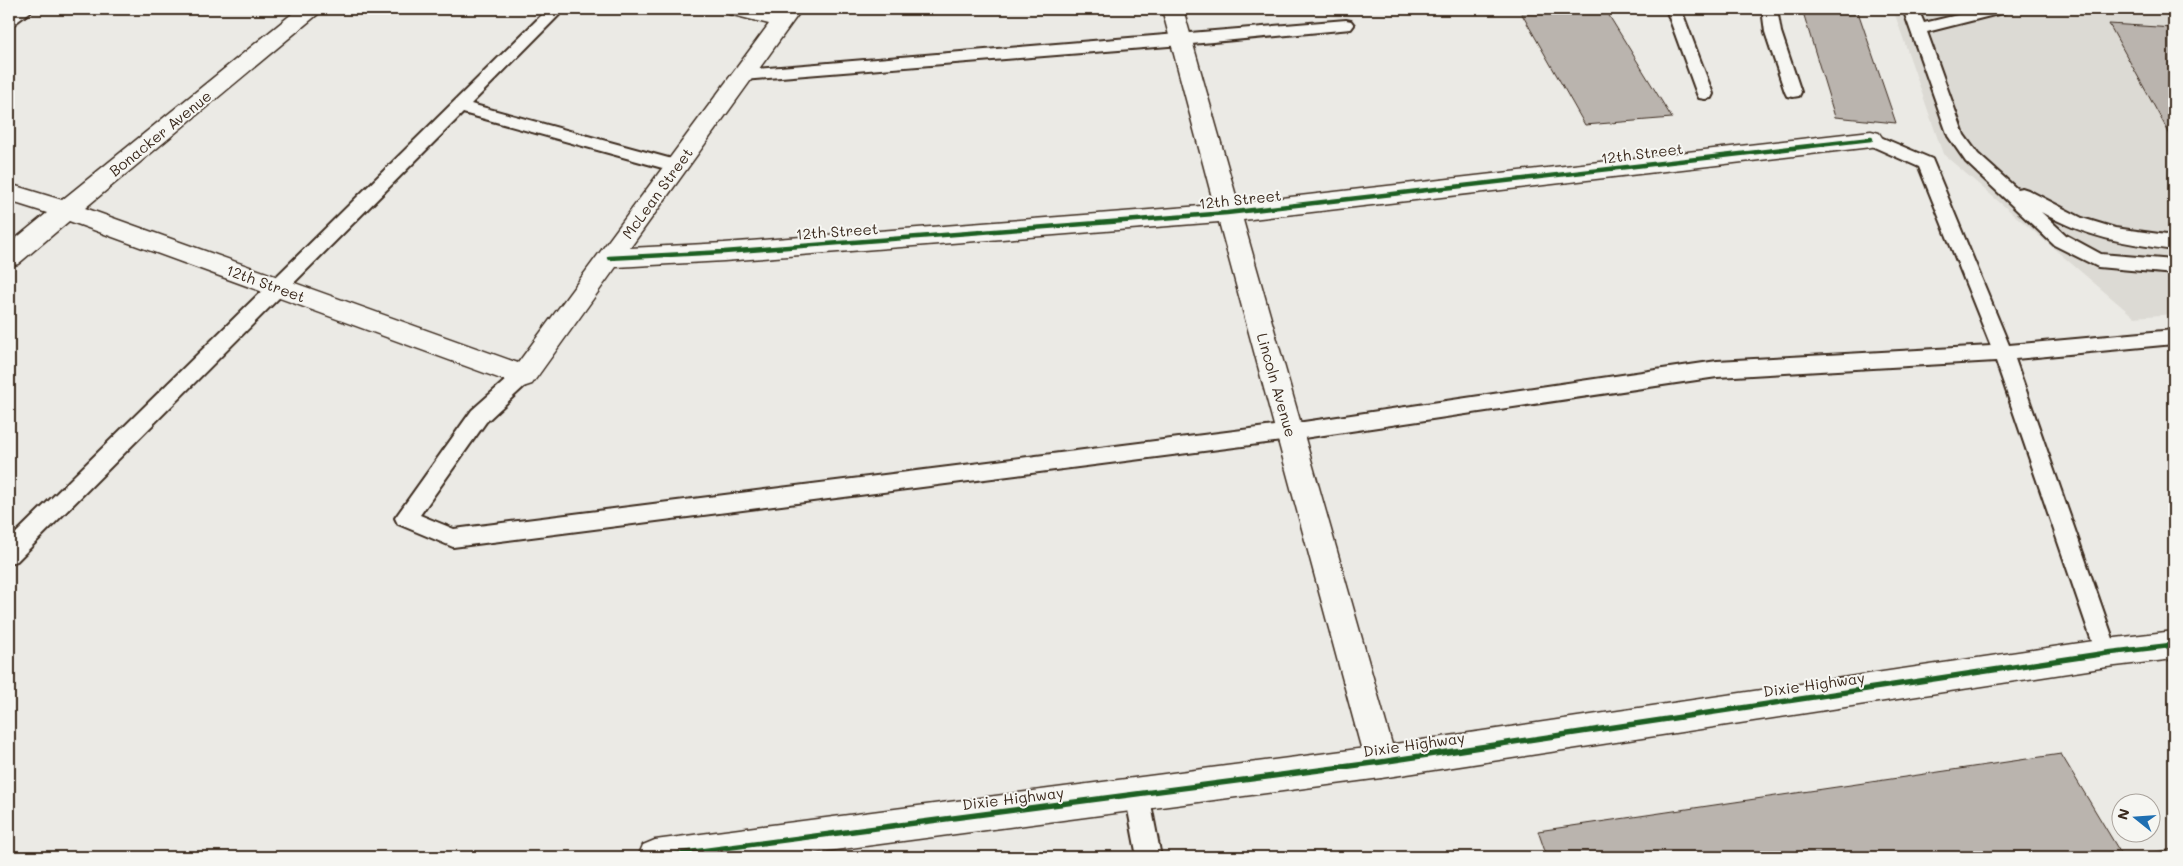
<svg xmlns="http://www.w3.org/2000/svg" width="2183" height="866" font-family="Mali,sans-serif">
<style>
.built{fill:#dcdad4}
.building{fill:#bab4ae;stroke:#3b2a1e}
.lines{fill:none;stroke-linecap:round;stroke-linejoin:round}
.lane-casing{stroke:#3b2a1e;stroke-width:4}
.street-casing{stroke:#3b2a1e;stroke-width:3}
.secondary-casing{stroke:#3b2a1e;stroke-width:3}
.lane{fill:#f6f6f2;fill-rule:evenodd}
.street{fill:#f6f6f2;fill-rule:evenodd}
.secondary{fill:#f6f6f2;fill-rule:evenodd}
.cycleway-far1-casing{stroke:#f6f6f2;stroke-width:7}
.cycleway-casing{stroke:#f6f6f2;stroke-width:9}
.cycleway-far1{stroke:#1b5e20;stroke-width:4.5}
.cycleway{stroke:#1b5e20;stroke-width:5.5}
.labels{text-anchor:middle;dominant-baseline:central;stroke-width:4;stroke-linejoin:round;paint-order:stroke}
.street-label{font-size:15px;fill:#3b2a1e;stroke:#f6f6f2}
</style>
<rect width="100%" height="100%" fill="#ebeae5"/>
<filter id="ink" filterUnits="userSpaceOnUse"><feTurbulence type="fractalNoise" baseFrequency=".02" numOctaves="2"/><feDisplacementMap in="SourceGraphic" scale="10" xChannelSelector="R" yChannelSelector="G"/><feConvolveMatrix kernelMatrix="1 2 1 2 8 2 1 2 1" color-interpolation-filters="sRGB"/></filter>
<g filter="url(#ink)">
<polygon class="built" points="1893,9 2174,9 2174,314 2134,317 1943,154"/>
<g class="building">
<polygon points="1519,9 1605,9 1672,118 1585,125"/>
<polygon points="1802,9 1857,9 1896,123 1835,117"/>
<polygon points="2109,24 2174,28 2174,142"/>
<polygon points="2061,754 2123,857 1547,857 1538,831"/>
<polygon points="2174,849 2174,857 2124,857"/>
</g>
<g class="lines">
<defs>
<g id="lane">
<polygon points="16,9 34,9 14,24 9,26 9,14"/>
<polygon points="548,9 565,9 471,104 683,162 686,166 683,170 677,172 463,113 17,561 9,563 9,540"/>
<polygon points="1666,9 1681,9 1713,94 1711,98 1705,99 1699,98 1697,94"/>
<polygon points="1762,9 1777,9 1781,32 1801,92 1799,96 1793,97 1787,96 1785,92 1765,32"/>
<path d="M1903,9H1918L1924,23L1982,9H2008L2006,12L1927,32L1964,135L1978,154L2017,189L2022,188L2028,190L2082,218L2115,228L2174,236V250C2122,243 2088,238 2041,212L2066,235L2101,254L2174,260V274L2098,267L2054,245L1966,162L1948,136Z"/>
<polygon points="1346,20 1351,21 1354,25 1351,29 1181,45 743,80 737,79 735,75 737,71 743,70"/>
<polygon points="1871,133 1932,159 2009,345 2174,330 2174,344 2015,359 2118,653 2115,660 2107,663 2099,660 2096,653 1996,361 1717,377 1290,440 453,547 398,524 395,518 472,410 516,371 523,368 530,371 533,376 530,381 486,422 420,515 454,529 1290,424 1717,361 1991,346 1919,167 1865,143 1863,139 1865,135"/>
<polygon points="1137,782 1145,786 1149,794 1161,857 1137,857 1125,794 1129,786"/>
</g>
<polygon id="street" points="298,9 322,9 318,14 85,208 518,363 769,24 729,14 726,9 763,9 778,12 780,9 802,9 630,248 724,243 1214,205 1162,9 1183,9 1238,203 1871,131 1879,133 1883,139 1879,145 1871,147 1243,220 1397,762 1392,773 1381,778 1370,773 1365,762 1219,222 724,261 616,267 532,384 523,387 69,221 18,264 9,266 9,244 47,213 9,201 9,184 62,200"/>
<polygon id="secondary" points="2174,631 2174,659 2107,667 1381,778 782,857 638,857 643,845 655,840 1381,746 2107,639"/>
</defs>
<use href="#lane" class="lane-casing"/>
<use href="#street" class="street-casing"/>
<use href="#secondary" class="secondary-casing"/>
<use href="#lane" class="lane"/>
<use href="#street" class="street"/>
<use href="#secondary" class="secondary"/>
<defs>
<polyline id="cycleway-far1" points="609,258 724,252 1227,213 1871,139"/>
<polyline id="cycleway" points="655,857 1381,762 2107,653 2174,645"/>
</defs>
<use href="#cycleway-far1" class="cycleway-far1-casing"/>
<use href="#cycleway" class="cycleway-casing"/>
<use href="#cycleway-far1" class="cycleway-far1"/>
<use href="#cycleway" class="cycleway"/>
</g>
</g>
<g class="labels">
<g class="street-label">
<text transform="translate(160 133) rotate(-39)">Bonacker Avenue</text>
<text transform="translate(1642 153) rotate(-7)">12th Street</text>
<text transform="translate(657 193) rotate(-54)">McLean Street</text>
<text transform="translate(1240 199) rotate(-6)">12th Street</text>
<text transform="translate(837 231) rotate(-4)">12th Street</text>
<text transform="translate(266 283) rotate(20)">12th Street</text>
<text transform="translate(1277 385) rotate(74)">Lincoln Avenue</text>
<text transform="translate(1814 684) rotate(-8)">Dixie Highway</text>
<text transform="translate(1414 744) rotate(-8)">Dixie Highway</text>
<text transform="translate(1013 798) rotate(-7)">Dixie Highway</text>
</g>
</g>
<rect width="2183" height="866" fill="none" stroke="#f6f6f2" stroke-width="30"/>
<rect x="15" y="15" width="2153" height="836" fill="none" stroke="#3b2a1e" stroke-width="2" filter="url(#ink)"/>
<g transform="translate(2136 818) rotate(287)"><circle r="24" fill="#f6f6f2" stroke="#aba49d"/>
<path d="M0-4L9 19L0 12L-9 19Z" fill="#1f6fb2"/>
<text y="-8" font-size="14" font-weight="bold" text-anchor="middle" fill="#3b2a1e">N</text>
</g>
</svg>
